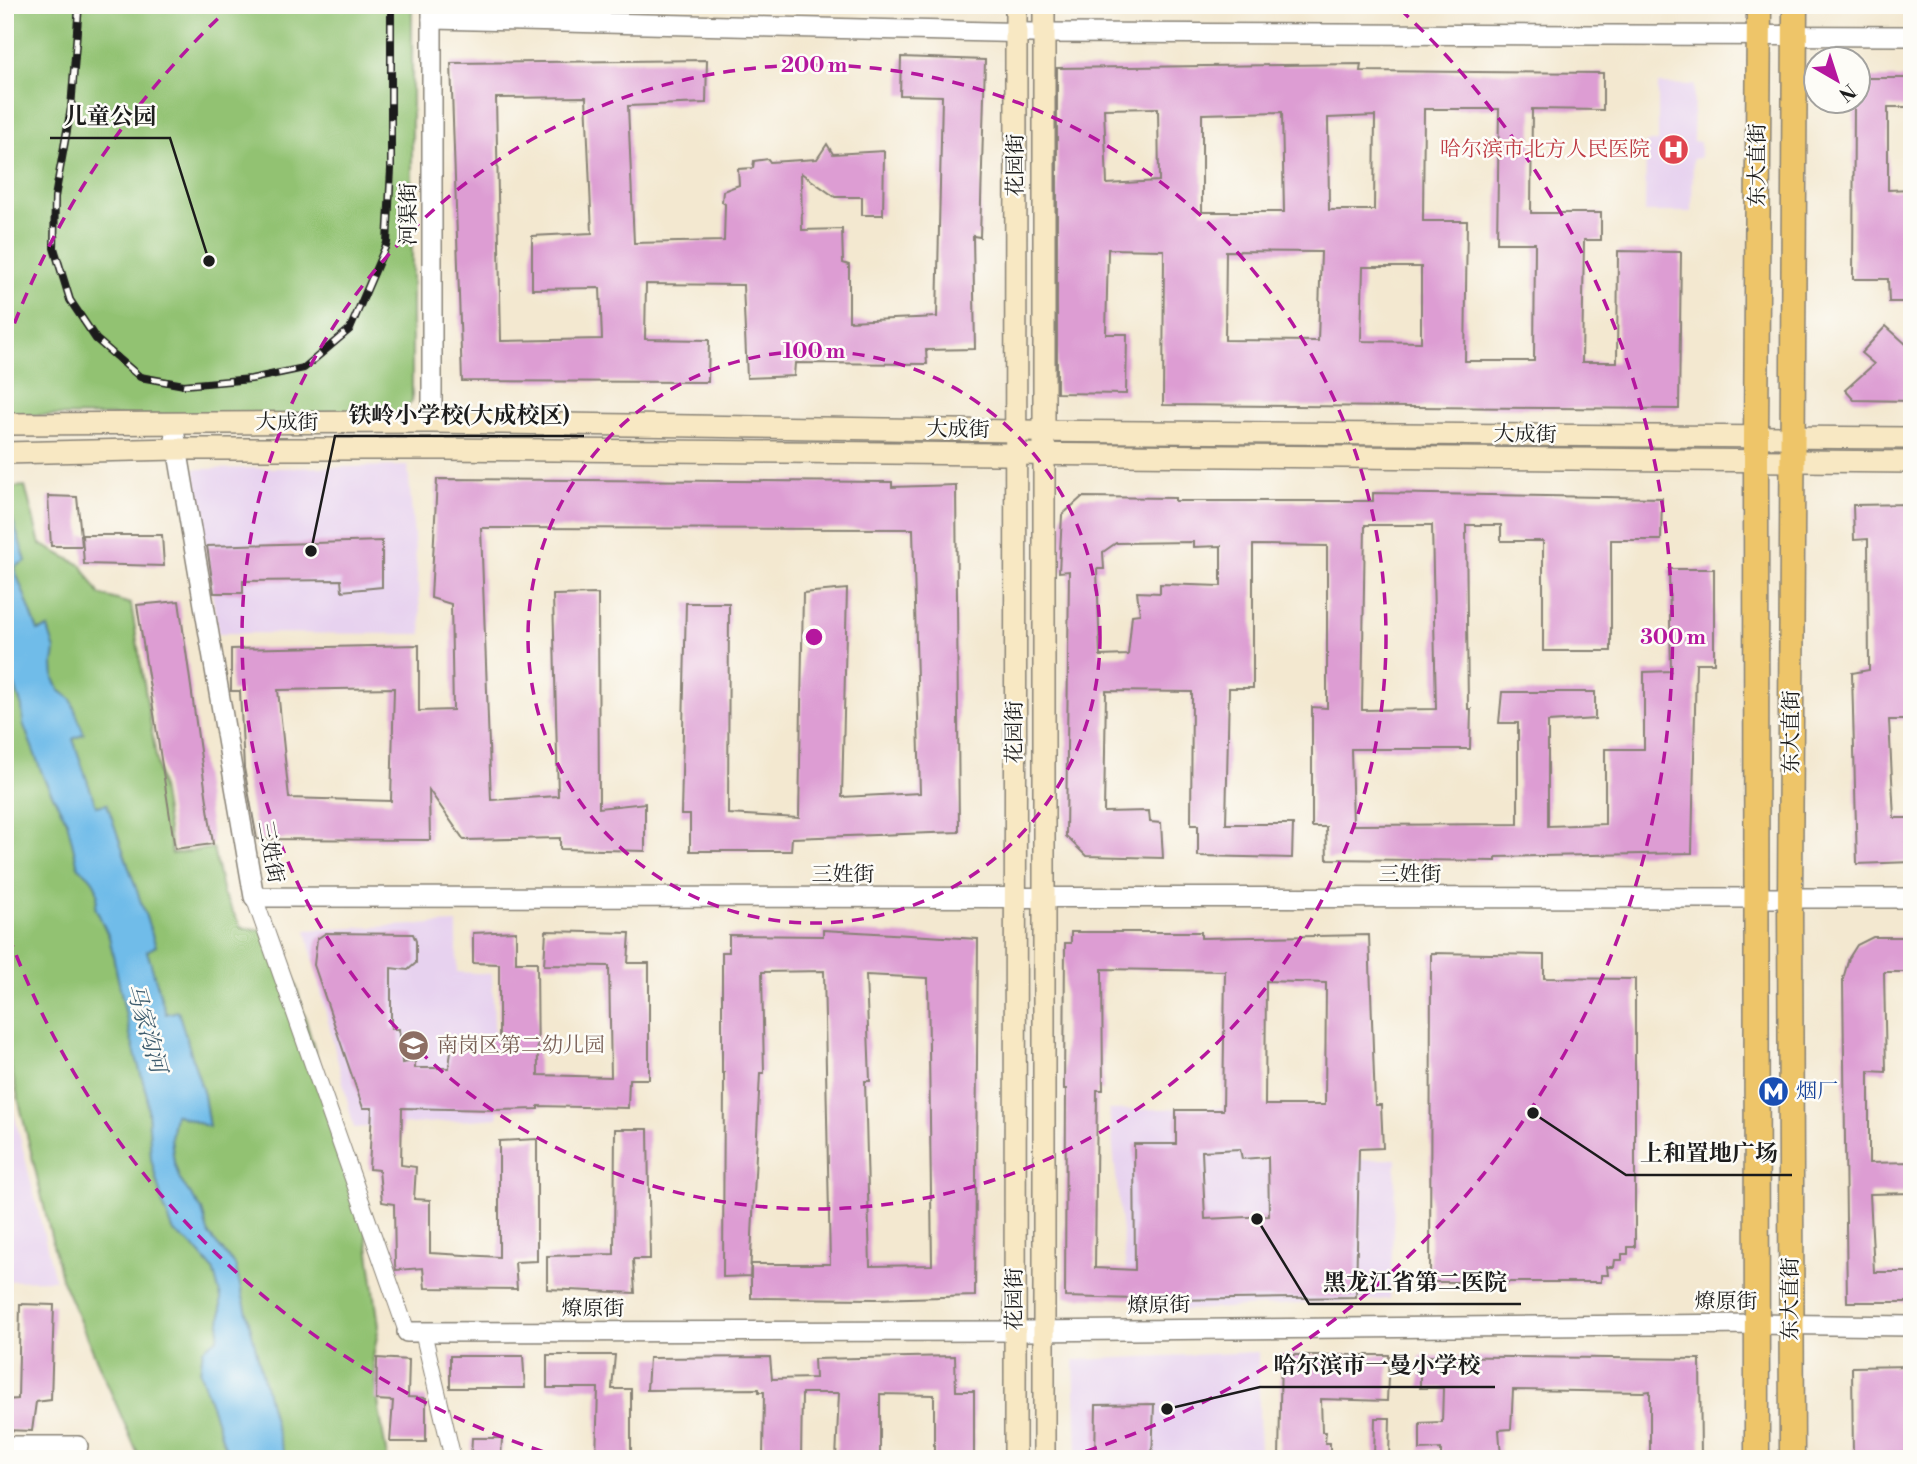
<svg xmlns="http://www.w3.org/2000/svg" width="1917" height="1464" font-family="'Libre Bodoni','Noto Serif SC',serif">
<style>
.built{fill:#e7d2ef}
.green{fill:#92c272;stroke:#576f47;stroke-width:2}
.water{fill:#6fbce9;stroke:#466c82;stroke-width:2}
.building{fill:#dd9dd3;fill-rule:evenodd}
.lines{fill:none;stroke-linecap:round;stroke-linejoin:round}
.minor-casing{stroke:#888276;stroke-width:18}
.tertiary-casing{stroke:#888276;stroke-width:22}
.secondary-casing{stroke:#888276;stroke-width:24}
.primary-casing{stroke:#888276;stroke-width:27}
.minor{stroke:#fff;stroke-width:16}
.tertiary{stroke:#fff;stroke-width:19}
.secondary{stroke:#f8e8c3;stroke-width:21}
.primary{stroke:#eec569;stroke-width:24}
.rail-casing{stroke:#1c1c1c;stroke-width:8}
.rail{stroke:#fdfcf7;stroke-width:5;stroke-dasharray:16;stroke-linecap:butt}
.ring{fill:none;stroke:#b5179e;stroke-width:3.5;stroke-dasharray:12 9}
.labels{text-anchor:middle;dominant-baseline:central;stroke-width:5;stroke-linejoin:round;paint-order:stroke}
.health-label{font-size:21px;fill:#be3a42;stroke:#fdfcf7;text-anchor:end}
.street-label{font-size:21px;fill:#1c1c1c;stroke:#fdfcf7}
.education-label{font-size:21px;fill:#785e54;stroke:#fdfcf7;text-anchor:start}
.transit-label{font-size:21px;fill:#164399;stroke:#fdfcf7;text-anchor:start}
.water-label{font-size:23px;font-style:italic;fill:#3d5c6e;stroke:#fdfcf7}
.centre{fill:#b5179e;stroke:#fdfcf7;stroke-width:3.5}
.ring-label{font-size:21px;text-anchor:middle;font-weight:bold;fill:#b5179e;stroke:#fdfcf7;stroke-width:5;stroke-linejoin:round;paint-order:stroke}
.leader{fill:none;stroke:#1c1c1c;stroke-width:2.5}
.callout-dot{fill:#1c1c1c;stroke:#fdfcf7;stroke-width:2.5}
.callout-label{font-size:23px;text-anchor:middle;font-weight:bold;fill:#1c1c1c;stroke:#fdfcf7;stroke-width:5;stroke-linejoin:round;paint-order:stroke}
</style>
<rect width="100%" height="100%" fill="#fdfcf7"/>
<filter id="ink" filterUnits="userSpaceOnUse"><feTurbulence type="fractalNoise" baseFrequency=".0143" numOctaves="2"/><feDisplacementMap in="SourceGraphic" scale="14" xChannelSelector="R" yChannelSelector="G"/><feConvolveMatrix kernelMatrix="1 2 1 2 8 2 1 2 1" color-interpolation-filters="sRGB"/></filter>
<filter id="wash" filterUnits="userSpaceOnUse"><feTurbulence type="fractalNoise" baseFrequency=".00686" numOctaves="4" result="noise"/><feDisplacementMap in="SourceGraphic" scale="28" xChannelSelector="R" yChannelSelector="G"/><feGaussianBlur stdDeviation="1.57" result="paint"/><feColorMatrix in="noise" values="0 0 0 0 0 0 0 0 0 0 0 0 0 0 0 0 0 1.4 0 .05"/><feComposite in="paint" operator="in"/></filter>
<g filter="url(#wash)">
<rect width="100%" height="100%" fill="#f3e8d0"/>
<g class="built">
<polygon points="1658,84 1694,85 1693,141 1700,142 1700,158 1693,159 1692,212 1645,212 1646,142 1658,142"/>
<polygon points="408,466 422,634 218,633 194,469"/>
<polygon points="457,923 457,972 492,974 498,1118 354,1128 306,930"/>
<polygon points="5,1076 55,1280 5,1281"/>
<polygon points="1255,1107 1256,1161 1396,1159 1390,1299 1171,1311 1167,1276 1127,1280 1109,1110"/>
<polygon points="1258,1352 1260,1459 1077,1459 1074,1360"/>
</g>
<g class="green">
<polygon points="13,5 412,5 412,402 393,418 5,415 5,121"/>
<polygon points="25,486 40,544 81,565 100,595 131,604 172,854 213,848 223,894 241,927 281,934 366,1230 379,1326 373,1358 379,1408 387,1458 392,1459 140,1459 61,1278 5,1043 5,488"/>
</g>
<path class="water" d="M5,496L26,561L14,567L38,631L48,628L55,650L53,664L54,678L59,690L71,699L84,734L73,739L96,806L107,804L156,946L147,951L166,1014L178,1011L204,1095L209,1127L175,1114L171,1138L174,1162L180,1180L202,1210L209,1235L235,1265L275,1425L286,1459H229L200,1372L203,1349L218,1338L221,1314V1298L213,1269L194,1247L174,1232L163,1205L151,1159L147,1096L131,1039L109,937L95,907C102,888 93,877 78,867L67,821L45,781L23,723L22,707L5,657Z"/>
<g id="blocks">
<g class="building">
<path d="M901,57L985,60L980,237L973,236L975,349L926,350L927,364L795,363L794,376L747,378L743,285L646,284L645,339L709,340L708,382L462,381L451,63L707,60L706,103L628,106L634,243L724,241L725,204L722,202L723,191L739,185L738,169L753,168L754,161L768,159L770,162L817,159L827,144L833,154L884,151L883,215H862V197H835L801,173L802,230L842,229L843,263L849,265V321L937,317L942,96L900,95ZM586,97L592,233L532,236V289L600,288L602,339L501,341L496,98Z"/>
<path d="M1361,64L1360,71L1603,73V110L1532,109L1531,213H1601V240H1584L1582,362H1617L1618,251L1681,252L1679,409L1163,405L1164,250L1108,249L1106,334H1127L1126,394L1057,393V68ZM1158,108L1159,181L1107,184L1104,109ZM1424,109H1499L1497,243H1535L1534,361H1465L1467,221H1423ZM1282,112L1284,212H1202V114ZM1375,116L1374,210H1329L1328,118ZM1226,251L1321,252L1318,341L1225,340ZM1363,267H1421V342L1361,341Z"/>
<polygon points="1858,78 1912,78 1912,107 1888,107 1888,190 1912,189 1912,302 1889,302 1888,279 1853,279 1854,102 1858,102"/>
<polygon points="1886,326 1907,345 1912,345 1912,401 1854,400 1845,390 1874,364 1861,353"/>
<path d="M437,479L892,482V487L956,485L959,832L792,838L791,851H690V815H681L686,603H729L728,814L799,818L803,593L847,589L842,797L920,793L913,529L481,528L491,800L558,796L553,595L598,594L599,808L645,803V851L560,849V838L464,840L429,790L430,840L257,839L244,768L240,691H231V649L419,645V711L453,710L451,604L431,598ZM394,688L391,801L289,798L278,690Z"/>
<path d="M1373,493L1662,498L1661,540H1611V651H1543V541H1501V525H1466L1468,709H1471L1470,749H1351L1353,825L1518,824V723H1499L1502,692H1595V719L1548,722V826L1605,824V749H1644V672L1671,671L1669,569H1714V663H1696L1692,853L1496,857V861L1327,859L1326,827H1312V707L1327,708V546L1253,545V688H1229L1226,824H1293L1292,858L1198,856V825H1191L1192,692L1106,691L1104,812L1149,811L1150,822L1161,823L1163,858L1086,856L1066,836L1069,571L1059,572L1062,515L1082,497L1175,498V501H1373ZM1365,525H1432L1436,709L1362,710ZM1193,542V547L1221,546V586L1160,584V593L1137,592L1140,614L1132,615L1128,655L1100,656L1097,569H1104L1103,552L1116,543Z"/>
<polygon points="48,496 77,497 82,546 51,546"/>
<polygon points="1912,504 1912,720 1889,720 1894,818 1912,818 1912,862 1857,864 1852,673 1869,670 1868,539 1854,540 1853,505"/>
<polygon points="82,535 162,535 164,566 84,564"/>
<polygon points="382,541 382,587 342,591 341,580 243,581 243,593 214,593 207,546"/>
<polygon points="179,601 213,844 175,849 137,605"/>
<path d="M823,930L978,939L975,1296L876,1299L751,1298V1264H830L824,971L762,972L764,1073H760L750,1276L723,1277L724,1073H722V952H729V935L823,936ZM866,975L928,978L932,1265L870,1266L865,1081H870Z"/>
<polygon points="516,931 516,962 537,962 538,1075 611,1077 609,966 544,965 546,931 630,933 628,963 649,963 649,1079 629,1079 628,1108 538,1106 538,1109 496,1110 402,1108 401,1165 416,1167 414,1199 430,1200 430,1253 499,1257 499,1141 537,1139 537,1261 515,1262 517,1289 425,1288 423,1268 396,1270 395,1265 394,1204 382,1202 379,1170 369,1169 372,1108 363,1108 314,965 317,939 326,933 413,934 416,941 416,963 408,970 391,968 391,1029 399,1029 402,1063 415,1061 415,1068 449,1068 452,1041 499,1040 499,964 473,963 473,933"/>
<path d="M1071,932H1201V938L1369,935L1375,1105H1381L1383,1148L1359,1149L1356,1297L1172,1300L1065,1297L1066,1089H1064L1065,943H1071ZM1102,969L1225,971L1223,1110H1176V1144H1134L1135,1270L1095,1268L1097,1090H1103ZM1266,981L1326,983L1325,1105H1265ZM1240,1149L1242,1159L1268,1157L1269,1216L1205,1219L1202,1151Z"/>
<polygon points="1873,937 1912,937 1912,972 1884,972 1886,1072 1869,1071 1869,1163 1912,1162 1912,1193 1870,1194 1874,1272 1912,1272 1912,1302 1847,1302 1843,979 1849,958 1857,945"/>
<polygon points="1431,953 1544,955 1544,978 1635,979 1635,1247 1628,1247 1628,1254 1622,1254 1622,1260 1615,1260 1614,1267 1607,1267 1608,1275 1601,1275 1601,1282 1430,1282"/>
<polygon points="615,1129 648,1129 650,1259 633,1259 635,1293 547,1289 547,1256 614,1254"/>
<polygon points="20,1304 54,1305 51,1400 36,1402 32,1431 5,1430 5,1400 18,1399"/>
<polygon points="547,1355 615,1355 612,1389 631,1389 631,1459 596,1459 598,1388 547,1388"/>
<polygon points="1281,1355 1389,1355 1387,1401 1321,1399 1322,1432 1326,1432 1325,1443 1330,1443 1330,1459 1279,1459"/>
<polygon points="450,1356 523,1356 525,1388 450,1388"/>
<polygon points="955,1356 956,1391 974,1391 974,1459 934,1459 934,1395 880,1394 880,1459 836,1459 839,1393 802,1393 801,1459 763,1459 764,1392 759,1392 759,1389 647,1390 649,1358 770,1357 772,1379 815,1378 814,1359"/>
<polygon points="1420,1356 1700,1359 1701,1459 1650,1459 1650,1391 1643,1392 1513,1390 1511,1429 1499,1430 1501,1457 1441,1456 1441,1449 1420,1450 1420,1423 1442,1422 1443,1388 1420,1388"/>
<polygon points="377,1358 409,1360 408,1397 426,1398 426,1442 390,1442 393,1401 376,1400"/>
<polygon points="1910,1366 1912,1452 1889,1454 1889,1459 1853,1459 1852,1367"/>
<polygon points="1154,1404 1152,1459 1095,1459 1096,1405"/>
<polygon points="1375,1418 1390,1418 1389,1459 1374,1459"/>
<polygon points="472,1438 502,1438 501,1459 471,1459"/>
</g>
</g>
</g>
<g filter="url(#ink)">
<use href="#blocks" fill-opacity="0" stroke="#888276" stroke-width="2"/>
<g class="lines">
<defs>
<g id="minor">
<polyline points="254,897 407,1332"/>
<polyline points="423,1332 453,1459"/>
</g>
<g id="tertiary">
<polyline points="432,6 432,422"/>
<polyline points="432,19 1032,33 1912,36"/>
<polyline points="173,424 254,897 1912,898"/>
<polyline points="407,1332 1028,1331 1757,1324 1912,1326"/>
<polyline points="5,1446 78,1446"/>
</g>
<g id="secondary">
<polyline points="5,424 432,422 1016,431 1912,438"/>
<polyline points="5,453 177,449 442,449 1912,462"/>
<polyline points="1015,1459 1016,5"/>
<polyline points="1044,1459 1044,5"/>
</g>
<g id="primary">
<polyline points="1757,1459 1756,438 1759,5"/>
<polyline points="1792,1459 1790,899 1795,5"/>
</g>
</defs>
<use href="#minor" class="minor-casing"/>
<use href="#tertiary" class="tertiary-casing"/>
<use href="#secondary" class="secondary-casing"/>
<use href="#primary" class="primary-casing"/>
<use href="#minor" class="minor"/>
<use href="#tertiary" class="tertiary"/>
<use href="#secondary" class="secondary"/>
<use href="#primary" class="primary"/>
<defs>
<polyline id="rail" points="79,5 71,108 55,197 54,248 70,300 96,339 140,377 184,385 251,379 304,368 350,329 387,243 391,169 391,5"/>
</defs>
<use href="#rail" class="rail-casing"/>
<use href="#rail" class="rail"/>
</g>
</g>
<g class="ring">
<circle cx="814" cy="637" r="286"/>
<circle cx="814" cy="637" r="572"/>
<path d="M563 1458A859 859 0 0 1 7 931M7 343A859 859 0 0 1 228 9M1400 9A859 859 0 0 1 1065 1458"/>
</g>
<defs>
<symbol id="hospital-disc" viewBox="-11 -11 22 22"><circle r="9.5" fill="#e0444e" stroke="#fdfcf7"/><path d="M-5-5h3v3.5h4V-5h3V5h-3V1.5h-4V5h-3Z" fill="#fff"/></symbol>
<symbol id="school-disc" viewBox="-11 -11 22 22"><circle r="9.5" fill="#8d6e63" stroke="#fdfcf7"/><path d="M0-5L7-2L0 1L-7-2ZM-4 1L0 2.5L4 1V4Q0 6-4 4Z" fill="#fff"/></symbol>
<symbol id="metro-disc" viewBox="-11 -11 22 22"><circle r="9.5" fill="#1a4fb4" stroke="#fdfcf7"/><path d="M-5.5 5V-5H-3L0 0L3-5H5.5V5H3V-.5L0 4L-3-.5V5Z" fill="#fff"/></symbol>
</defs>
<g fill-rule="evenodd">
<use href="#hospital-disc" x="1656" y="132" width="35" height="35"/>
<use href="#school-disc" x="396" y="1028" width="35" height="35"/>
<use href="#metro-disc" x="1756" y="1074" width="35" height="35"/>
</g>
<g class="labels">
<g class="health-label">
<text x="1650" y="150">哈尔滨市北方人民医院</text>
</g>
<g class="street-label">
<text transform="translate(1016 165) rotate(-90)">花园街</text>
<text transform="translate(1758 165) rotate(-90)">东大直街</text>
<text transform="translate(409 214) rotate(-90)">河渠街</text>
<text x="287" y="423">大成街</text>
<text transform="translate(958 430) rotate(1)">大成街</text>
<text transform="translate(1525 435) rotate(1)">大成街</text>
<text transform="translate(1015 732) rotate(-90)">花园街</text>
<text transform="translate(1792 732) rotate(-90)">东大直街</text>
<text transform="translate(270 852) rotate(80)">三姓街</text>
<text x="843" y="875">三姓街</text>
<text x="1410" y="875">三姓街</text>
<text transform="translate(1015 1299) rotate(-90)">花园街</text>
<text transform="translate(1791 1299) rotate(-90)">东大直街</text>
<text x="1726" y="1302">燎原街</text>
<text transform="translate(1159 1306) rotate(-1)">燎原街</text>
<text x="593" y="1309">燎原街</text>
</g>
<g class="education-label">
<text x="437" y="1046">南岗区第二幼儿园</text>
</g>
<g class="transit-label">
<text x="1796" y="1092">烟厂</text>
</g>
<g class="water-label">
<text transform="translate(146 1028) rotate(74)">马家沟河</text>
</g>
</g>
<circle cx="814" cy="637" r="10" class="centre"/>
<g class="ring-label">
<text x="814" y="72">200 m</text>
<text x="814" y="358">100 m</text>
<text x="1673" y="644">300 m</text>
</g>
<path class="leader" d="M209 261L170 138H50M311 551L335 436H584M1533 1113L1626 1175H1792M1257 1219L1309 1304H1521M1167 1409L1260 1387H1495"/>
<g class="callout-dot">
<circle cx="209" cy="261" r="7"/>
<circle cx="311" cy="551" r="7"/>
<circle cx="1533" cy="1113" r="7"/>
<circle cx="1257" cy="1219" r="7"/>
<circle cx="1167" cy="1409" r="7"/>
</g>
<g class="callout-label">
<text x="110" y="124">儿童公园</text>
<text x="459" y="423">铁岭小学校(大成校区)</text>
<text x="1709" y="1161">上和置地广场</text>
<text x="1415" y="1290">黑龙江省第二医院</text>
<text x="1377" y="1373">哈尔滨市一曼小学校</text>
</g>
<rect width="1917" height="1464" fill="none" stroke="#fdfcf7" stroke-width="28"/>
<g transform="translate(1837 80) rotate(141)"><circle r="33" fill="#fdfcf7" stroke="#a3a29f" stroke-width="2"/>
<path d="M0-5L12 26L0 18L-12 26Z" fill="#b5179e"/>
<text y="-10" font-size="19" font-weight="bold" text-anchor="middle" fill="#1c1c1c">N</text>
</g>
</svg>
